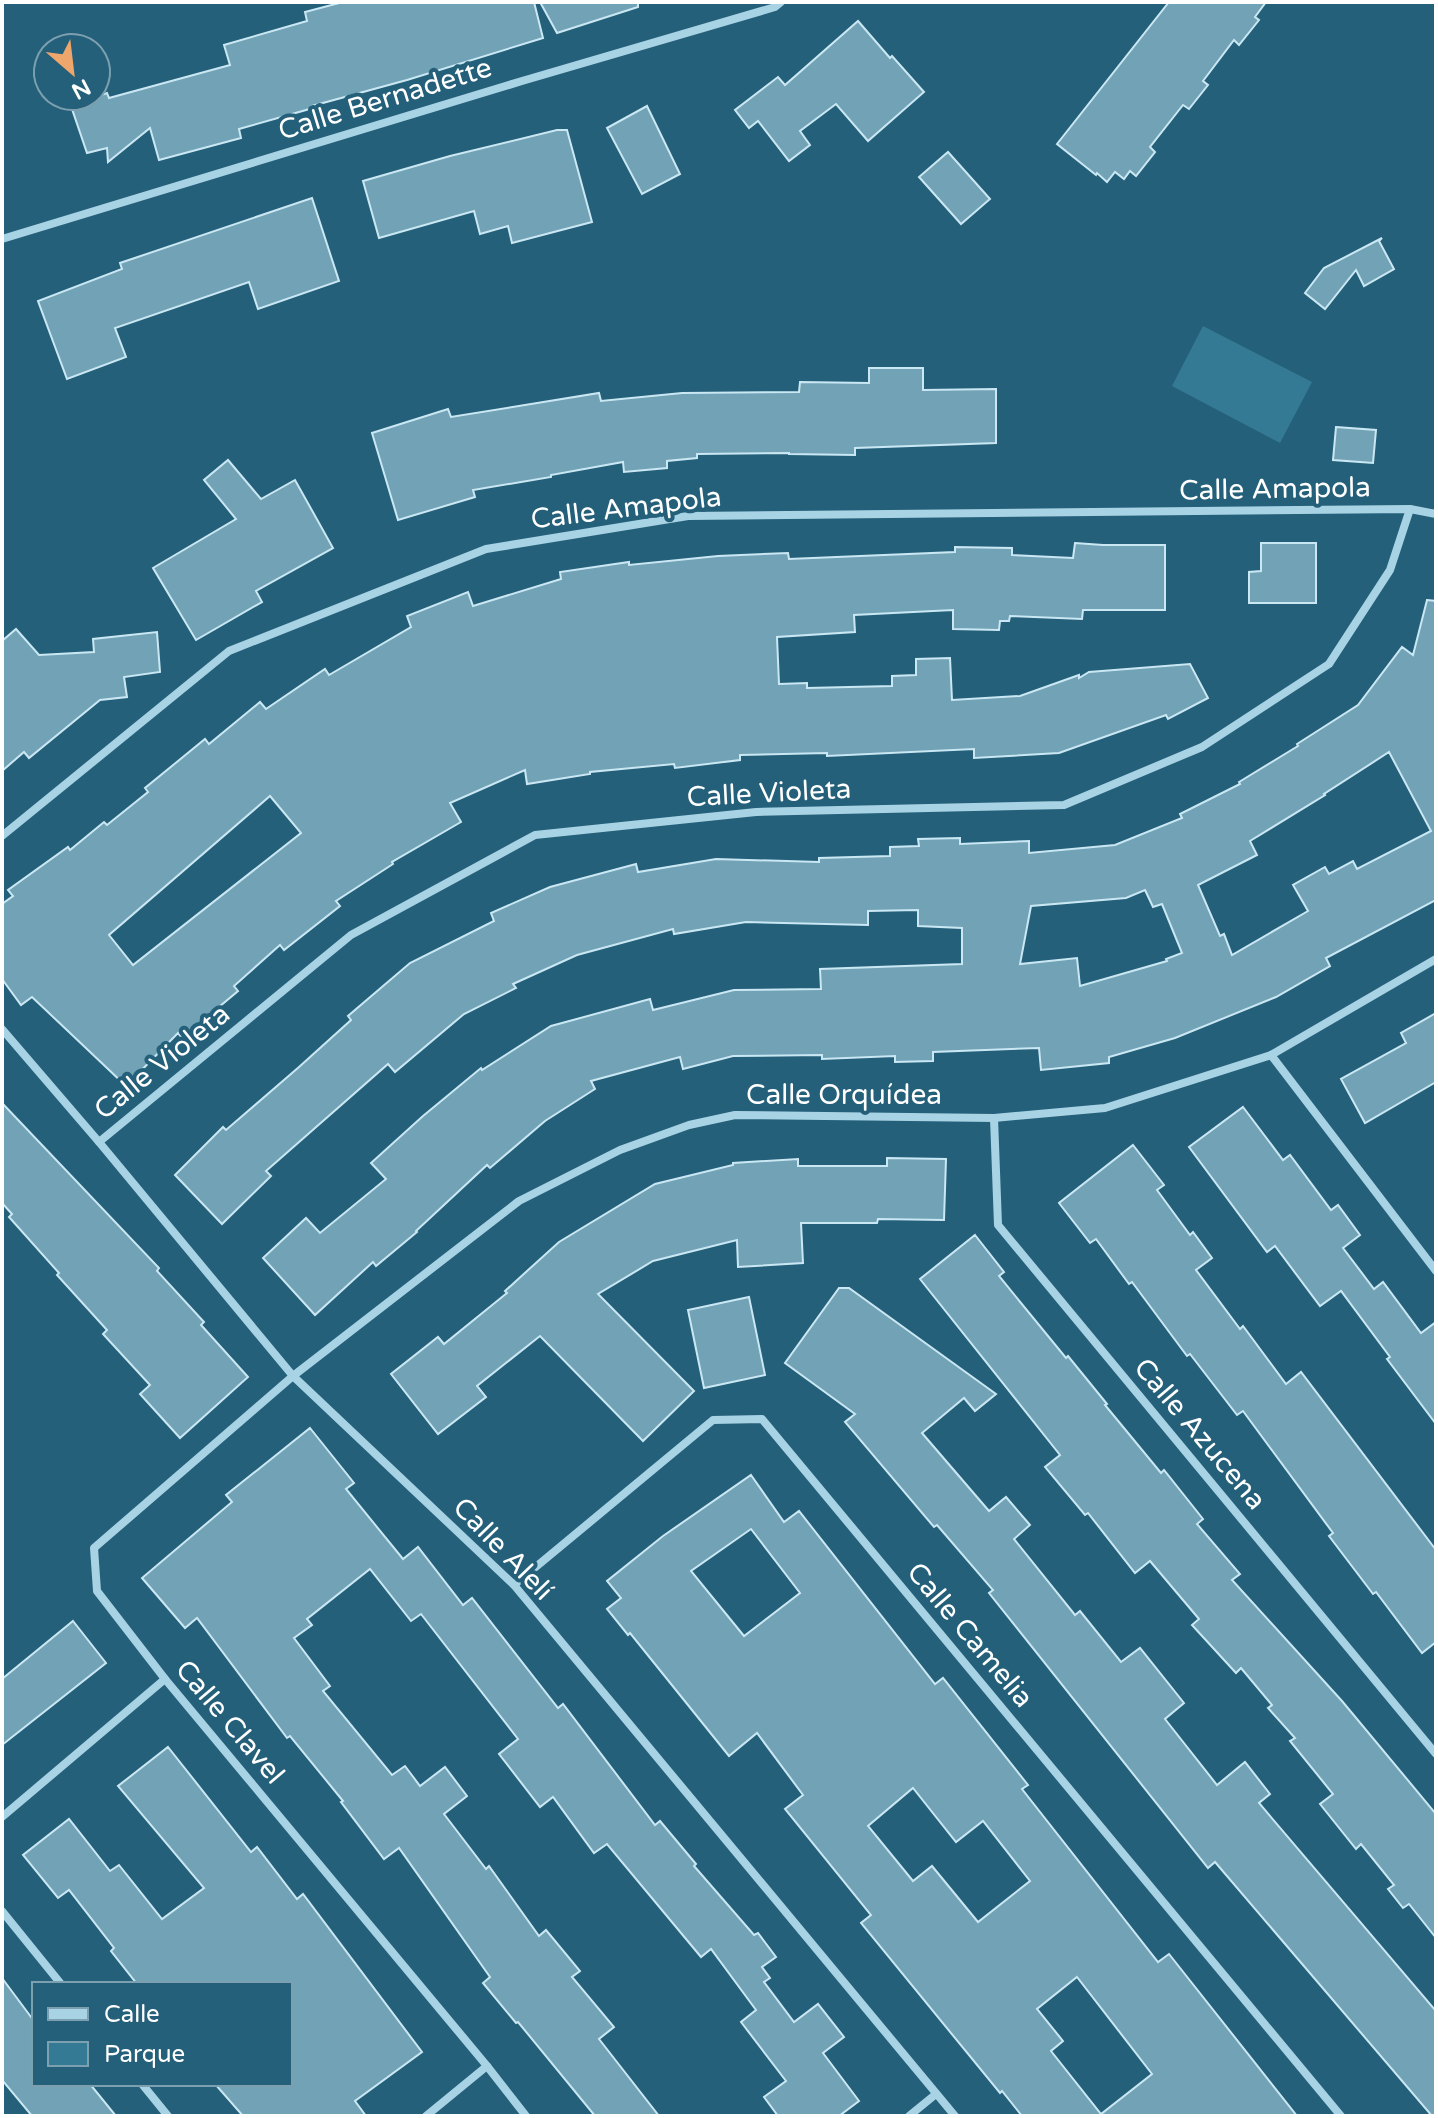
<svg xmlns="http://www.w3.org/2000/svg" width="1438" height="2118" font-family="'Varela Round',sans-serif">
<style>
.green{fill:#357a95}
.building{fill:#72a2b6;stroke:#cae8f3;stroke-width:2;fill-rule:evenodd}
.lines{fill:none;stroke-linecap:round;stroke-linejoin:round}
.minor{stroke:#a8d3e4;stroke-width:8}
.labels{text-anchor:middle;dominant-baseline:central;stroke-width:8;stroke-linejoin:round;paint-order:stroke}
.street-label{font-size:28px;fill:#fff;stroke:#25607a}
</style>
<rect width="100%" height="100%" fill="#25607a"/>
<polygon class="green" points="1203,326 1312,382 1280,443 1172,386"/>
<g class="building">
<polygon points="343,2 534,2 543,38 407,80 312,106 313,108 239,129 241,138 159,160 150,128 108,162 107,148 87,153 71,106 107,93 109,98 230,65 224,45 307,21 305,12"/>
<polygon points="540,2 638,2 638,7 557,33"/>
<polygon points="1169,2 1266,2 1255,17 1259,20 1239,45 1234,40 1203,81 1208,85 1189,109 1183,105 1150,147 1155,152 1136,176 1130,171 1124,179 1115,172 1107,182 1097,173 1096,175 1057,144"/>
<polygon points="858,21 890,58 892,56 924,92 868,141 836,104 800,131 810,145 789,161 758,121 749,128 735,110 778,77 785,85"/>
<polygon points="647,106 680,174 642,194 607,128"/>
<polygon points="557,130 567,130 592,222 512,243 508,226 480,234 474,211 379,238 363,181 450,156"/>
<polygon points="948,152 990,199 961,224 919,177"/>
<polygon points="312,198 339,281 258,309 249,282 115,328 126,357 67,379 38,301 122,269 120,263"/>
<polygon points="1382,238 1379,241 1394,269 1364,286 1356,270 1325,309 1305,293 1324,268"/>
<polygon points="869,368 923,368 923,390 996,389 996,443 855,448 855,455 789,454 789,453 697,454 697,458 667,461 667,468 624,472 623,462 551,475 551,477 473,490 475,497 398,520 372,433 448,409 451,417 599,393 601,401 682,393 799,392 800,382 869,383"/>
<polygon points="1336,427 1376,430 1373,463 1333,460"/>
<polygon points="228,460 261,499 295,480 333,548 256,591 262,602 196,640 153,568 236,519 204,480"/>
<path d="M1075,543L1103,545H1165V610H1083L1082,619L1010,616L1009,621H1000L999,630L953,629V610L854,615L855,632L777,637L779,684L807,683V688L892,686V676L916,675V659L950,658L952,700L1020,696L1079,675V678L1089,672L1190,664L1208,698L1168,719L1166,715L1059,753L974,758V749L827,756V753L740,755V760L675,768L674,764L590,772V774L527,784L525,770L450,803L461,822L392,862L393,864L336,901L340,906L284,950L280,945L234,986L238,991L182,1038L178,1033L126,1086L32,997L21,1005L2,979V904L13,896L8,890L68,847L70,850L104,822L107,825L148,792L145,788L205,739L209,744L260,702L266,709L325,669L329,675L411,627L407,616L468,592L473,606L561,579L560,572L629,562V565L718,556L788,553L789,559L955,552V547L1012,548V555L1073,558ZM270,796L301,833L133,965L109,935Z"/>
<polygon points="1261,543 1316,543 1316,603 1249,603 1249,572 1261,571"/>
<path d="M1427,600L1436,601V900L1326,958L1330,966L1276,997L1175,1038L1109,1057V1063L1041,1070L1039,1048L933,1052V1061L895,1062V1056L822,1059V1055L733,1056L683,1069L680,1057L591,1081L595,1089L545,1121L490,1168L487,1165L416,1231L417,1232L376,1266L373,1262L315,1315L263,1258L306,1218L320,1233L386,1179L371,1163L423,1116L481,1068L482,1070L551,1026L650,999L653,1010L734,990L821,989L820,969L962,964V928L918,926V910L868,911V925L746,922L674,934L673,929L577,955L513,984L516,988L464,1014L395,1072L388,1064L266,1171L271,1176L222,1224L175,1175L223,1127L226,1130L299,1067L351,1020L348,1016L410,963L494,921L491,913L550,887L636,864L638,872L716,859L819,862V858L890,856V847L919,846L918,839L960,838V844L1029,841V853L1115,845L1182,818L1180,814L1240,784L1239,782L1298,746L1297,744L1358,705L1402,647L1413,655ZM1389,752L1431,831L1357,869L1353,861L1329,874L1325,867L1293,885L1308,911L1232,955L1224,934L1220,936L1198,885L1257,855L1250,841L1325,795L1324,794ZM1145,890L1153,907L1162,904L1182,953L1166,959L1167,961L1080,986L1077,958L1020,964L1031,906L1126,898Z"/>
<polygon points="16,629 39,655 94,652 93,639 157,632 160,672 124,677 127,697 100,700 29,758 24,752 2,771 2,641"/>
<polygon points="1436,1013 1436,1082 1365,1123 1341,1079 1406,1043 1401,1033"/>
<polygon points="2,1103 159,1268 157,1271 204,1322 201,1325 248,1377 180,1438 140,1394 150,1385 103,1334 107,1330 57,1275 59,1273 9,1217 12,1214 2,1203"/>
<polygon points="1243,1107 1283,1160 1290,1155 1331,1210 1338,1205 1360,1235 1343,1248 1374,1289 1383,1282 1421,1333 1436,1322 1436,1424 1387,1359 1390,1357 1341,1291 1320,1306 1275,1246 1267,1252 1189,1147"/>
<polygon points="1133,1145 1164,1185 1157,1190 1190,1235 1193,1232 1212,1258 1196,1270 1240,1329 1243,1326 1286,1384 1301,1372 1436,1550 1436,1642 1422,1653 1376,1592 1373,1594 1329,1536 1333,1533 1243,1411 1237,1415 1190,1354 1187,1356 1132,1282 1129,1284 1096,1239 1090,1243 1059,1203"/>
<polygon points="887,1158 946,1159 944,1220 878,1219 877,1223 801,1223 803,1263 738,1267 737,1240 653,1261 598,1294 694,1391 643,1441 540,1336 477,1386 486,1397 438,1434 391,1374 438,1337 444,1344 507,1293 505,1291 559,1242 655,1184 733,1165 733,1163 798,1159 798,1166 887,1166"/>
<polygon points="975,1235 1004,1272 999,1276 1066,1358 1068,1356 1107,1404 1105,1405 1161,1473 1164,1470 1203,1519 1197,1524 1240,1574 1232,1580 1342,1701 1436,1814 1436,1938 1409,1904 1403,1908 1388,1889 1394,1885 1361,1844 1356,1849 1320,1804 1333,1794 1290,1741 1295,1738 1268,1708 1272,1705 1241,1668 1236,1673 1192,1625 1199,1619 1150,1561 1135,1573 1088,1513 1085,1515 1045,1467 1060,1455 920,1279"/>
<polygon points="839,1288 849,1288 996,1394 975,1411 964,1398 922,1433 989,1511 1006,1497 1030,1525 1014,1539 1075,1615 1080,1611 1121,1662 1140,1648 1184,1703 1165,1719 1217,1785 1245,1762 1270,1794 1259,1803 1436,2011 1436,2116 1432,2116 1215,1862 1208,1868 989,1593 993,1590 937,1525 934,1527 845,1422 855,1414 785,1363"/>
<polygon points="749,1297 765,1375 704,1388 688,1310"/>
<polygon points="310,1428 354,1483 346,1489 403,1559 418,1547 463,1605 472,1598 558,1708 563,1704 655,1825 660,1821 696,1864 694,1866 754,1935 758,1933 776,1957 762,1967 770,1978 764,1982 794,2022 818,2004 844,2037 823,2053 859,2101 839,2116 778,2116 764,2097 786,2081 741,2022 756,2010 711,1949 701,1957 607,1844 594,1853 553,1797 540,1807 499,1754 518,1739 421,1614 411,1621 370,1569 307,1619 312,1625 294,1638 330,1686 323,1691 392,1775 405,1766 420,1786 445,1767 467,1796 444,1814 486,1869 489,1866 539,1936 546,1930 580,1971 572,1977 614,2027 599,2039 659,2116 595,2116 518,2022 516,2023 483,1983 490,1977 399,1848 384,1859 341,1802 343,1801 290,1736 287,1738 197,1618 185,1628 142,1578 232,1502 226,1495"/>
<path d="M751,1475L784,1522L799,1511L935,1684L943,1678L1028,1785L1022,1789L1158,1962L1169,1954L1297,2116H1022L1002,2091L1000,2093L861,1923L871,1915L785,1809L803,1795L757,1733L729,1756L630,1633L628,1635L607,1609L621,1598L607,1581L663,1536ZM751,1529L800,1593L744,1636L691,1571ZM913,1788L956,1842L983,1821L1030,1881L978,1922L932,1866L913,1881L868,1826ZM1077,1977L1152,2074L1101,2114L1051,2051L1063,2041L1037,2009Z"/>
<polygon points="73,1621 106,1663 2,1745 2,1679"/>
<polygon points="168,1747 251,1852 257,1847 297,1899 303,1894 422,2052 355,2101 366,2116 243,2116 215,2084 290,2084 290,1984 137,1984 111,1951 114,1948 69,1890 58,1898 23,1855 69,1819 110,1871 119,1865 162,1919 204,1888 118,1786"/>
<polygon points="2,1978 34,2021 34,2084 90,2084 116,2116 32,2116 2,2080"/>
</g>
<g class="lines">
<g class="minor">
<polyline points="2,239 522,81 775,7 781,2"/>
<polyline points="2,836 229,651 486,549 688,516 1410,509 1436,514"/>
<polyline points="2,1029 99,1142 293,1376 514,1585 955,2116"/>
<polyline points="1271,1055 1436,1271"/>
<polyline points="994,1118 998,1225 1436,1754"/>
<polyline points="99,1142 351,935 535,835 756,812 1064,805 1202,747 1329,664 1390,570 1410,509"/>
<polyline points="514,1585 713,1420 762,1419 1341,2116"/>
<polyline points="2,1817 165,1679"/>
<polyline points="2,1911 61,1984"/>
<polyline points="142,2084 168,2116"/>
<polyline points="426,2116 487,2066"/>
<polyline points="526,2116 487,2066 165,1679 97,1591 94,1548 293,1376 519,1201 620,1150 689,1125 735,1115 994,1118 1105,1108 1271,1055 1436,959"/>
<polyline points="909,2116 936,2094"/>
</g>
</g>
<g class="labels">
<g class="street-label">
<text transform="translate(385 99) rotate(-17)">Calle Bernadette</text>
<text transform="translate(1275 489) rotate(-1)">Calle Amapola</text>
<text transform="translate(626 508) rotate(-7)">Calle Amapola</text>
<text transform="translate(769 793) rotate(-3)">Calle Violeta</text>
<text transform="translate(162 1062) rotate(-39)">Calle Violeta</text>
<text x="844" y="1095">Calle Orquídea</text>
<text transform="translate(1200 1434) rotate(50)">Calle Azucena</text>
<text transform="translate(503 1549) rotate(46)">Calle Alelí</text>
<text transform="translate(970 1635) rotate(50)">Calle Camelia</text>
<text transform="translate(230 1722) rotate(50)">Calle Clavel</text>
</g>
</g>
<rect width="1438" height="2118" fill="none" stroke="#ffffff" stroke-width="8"/>
<rect x="32" y="1982" width="260" height="104" fill="#25607a" stroke="#7ca0af" stroke-width="2"/>
<rect x="48" y="2008" width="40" height="12" fill="#a8d3e4" stroke="#7ca0af" stroke-width="2"/>
<text x="104" y="2022" font-size="24" fill="#ffffff">Calle</text>
<rect x="48" y="2042" width="40" height="24" fill="#357a95" stroke="#7ca0af" stroke-width="2"/>
<text x="104" y="2062" font-size="24" fill="#ffffff">Parque</text>
<g transform="translate(72 72) rotate(152)"><circle r="38" fill="#25607a" stroke="#7ca0af" stroke-width="2"/>
<path d="M0-6L14 30L0 20L-14 30Z" fill="#eea66c"/>
<text y="-12" font-size="22" font-weight="bold" text-anchor="middle" fill="#ffffff">N</text>
</g>
</svg>
